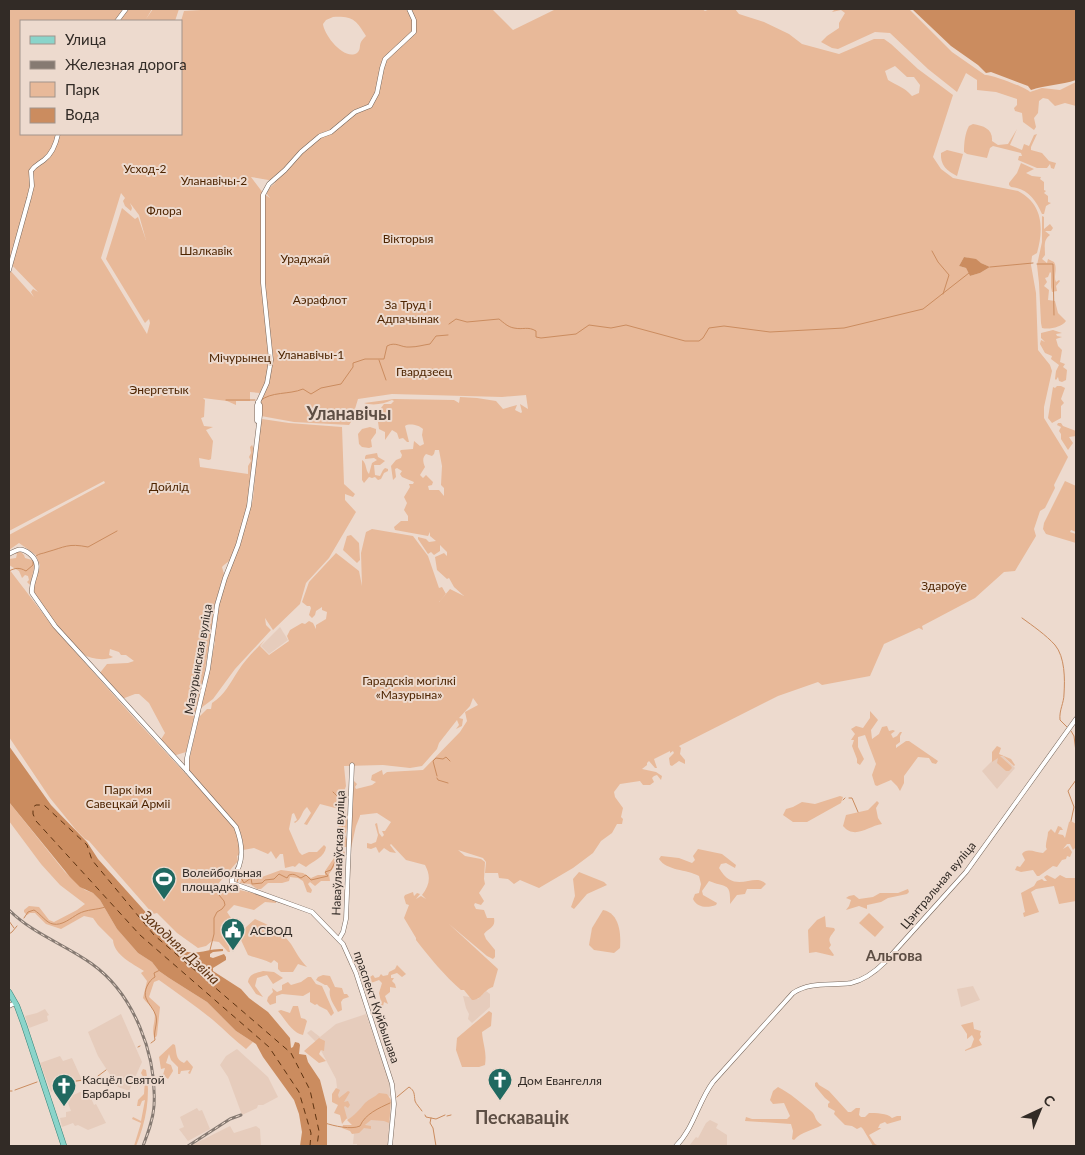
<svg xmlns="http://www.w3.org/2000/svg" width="1085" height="1155" font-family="Lato,sans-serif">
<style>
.built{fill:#e6ccbc}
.green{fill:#e8b999;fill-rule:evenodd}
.water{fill:#cb8c5f}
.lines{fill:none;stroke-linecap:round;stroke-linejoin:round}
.stream{stroke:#cb8c5f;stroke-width:1}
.ferry{stroke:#5e3311;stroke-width:1;stroke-dasharray:6 5;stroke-linecap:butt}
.tertiary-casing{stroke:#75655a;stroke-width:5}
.primary-casing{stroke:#38867a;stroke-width:6}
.tertiary{stroke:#fff;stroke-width:4}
.primary{stroke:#8ad4ca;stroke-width:5}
.rail-casing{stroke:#867a72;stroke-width:3}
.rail{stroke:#eddace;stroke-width:1;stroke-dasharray:4;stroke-linecap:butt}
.labels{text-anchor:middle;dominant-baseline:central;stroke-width:4;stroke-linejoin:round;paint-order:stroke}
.park-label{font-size:12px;fill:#4d2400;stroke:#eddace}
.street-label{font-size:12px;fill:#322b26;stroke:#eddace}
.poi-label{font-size:12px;fill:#322b26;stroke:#eddace;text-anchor:start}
.water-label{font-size:14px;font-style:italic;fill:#5e3311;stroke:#eddace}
.quarter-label{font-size:15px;font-weight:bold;fill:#5d4e44;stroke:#eddace}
.district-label{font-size:18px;font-weight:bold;fill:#5d4e44;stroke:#eddace}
</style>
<rect width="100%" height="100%" fill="#eddace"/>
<g class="built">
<polygon points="280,627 288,640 269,654 261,646"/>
<polygon points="1002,755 1015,768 997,789 982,771 994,759"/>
<polygon points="973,986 980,1000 961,1007 957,989"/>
<polygon points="486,991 490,994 490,1007 472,1023 468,1019 469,1014 466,1008 463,996 470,997 473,999 478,999"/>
<polygon points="45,1009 49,1015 47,1016 48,1021 29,1028 25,1016 37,1013"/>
<polygon points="121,1014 142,1062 129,1091 118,1087 98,1056 88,1032"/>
<polygon points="366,1014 389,1081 390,1096 348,1119 345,1119 340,1114 336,1079 317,1043 307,1033 311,1030 320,1037 336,1024"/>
<polygon points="237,1049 268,1077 278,1097 263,1105 258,1105 257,1108 242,1115 228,1077 220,1065 226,1056"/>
<polygon points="60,1056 63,1061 72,1058 82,1080 51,1092 40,1063"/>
<polygon points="87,1089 94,1105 96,1104 106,1123 88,1130 78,1125 75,1126 73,1123 62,1127 60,1118 66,1117 66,1112 71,1111 68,1103 73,1095"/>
<polygon points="197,1108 199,1111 202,1110 210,1129 188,1141 179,1129 184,1127 180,1117"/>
<polygon points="390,1110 388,1146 357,1146 357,1144 353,1144 354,1133 361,1130 373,1117"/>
<polygon points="710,1120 718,1124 716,1128 727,1135 727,1146 689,1146 696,1137 698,1138 706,1123"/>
<polygon points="230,1126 234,1133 256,1126 260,1129 261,1146 190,1146"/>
</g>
<g class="green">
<path d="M9,9H152L146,19L153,9H179L175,21H21V134H181V21L184,11L218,9H492L513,30L556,9H702L705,11L710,9H735L739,14L764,22L789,34L802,44L839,54L874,39H884L891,44L918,69L953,95L933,157L941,169L953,178L1018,191C1043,204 1044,228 1037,253L1032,256L1031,265L1036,293L1038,350L1050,365L1052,371L1044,407V418L1068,457L1054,485L1055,488L1045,508L1040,511L1034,529L1036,536L1015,571L1004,572L975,598L922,626L923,630L919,628L884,644L870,676L822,685L818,682L778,696L679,746L681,748L680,754L685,760V764L679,761L672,766L670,765L669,758L674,753L673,751L670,753V751L654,759L657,768H655L649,761L647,763V765L642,769L656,772L662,776L661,780L657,775L654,776L652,778L654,782L650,785H643L640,781L620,784L614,792L615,797L623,808L621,817L623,819L622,824H617L612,833L601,841L593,853L573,868L539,888L520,880L514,884L508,879L499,878L498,873H485L486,862L483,858L458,850L465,856L481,859L485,862L484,879L485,884L479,893L484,901L481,905L475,903L474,905L476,909L484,910L487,918H494C496,928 488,928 484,934L486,939L495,950V957L493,959L487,956L449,924L498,969L493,987C484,989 482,1000 472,1000L464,990H461C444,975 430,958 416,940V938L404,918L409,905L406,904L404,897L405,895L413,892L414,896L417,893L420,894L416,899L421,896L426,899L422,895C430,885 431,876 425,865L406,860L391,844L390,845L396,853L390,852L384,848L379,853L376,847L371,849L367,848V843L371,844L376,842L378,835L375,824L377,823L379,833L382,837L384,835L382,831H385L391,822L377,813L360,815V816L356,826L351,848L349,847L354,781L357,784L355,787L356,789L372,785L376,782L371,780L372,775L382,770L383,775L387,772L423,770L460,732L467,721L465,712L478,705L473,698L470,706L459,718L463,719L462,726L456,729L459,725L457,720L439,743L437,749L422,766L410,768L383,765L344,766L346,786L342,798L346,796C342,808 351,821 345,835L348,841L347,847H344L340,843L338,823L341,821L343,807L340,804L339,809L320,804L307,825L304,824L311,813L307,807C301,812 302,819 295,823L294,822L297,820L294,813L292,814L289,829L299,852L302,855L309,852H317L324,845L326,847C325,857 313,861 306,867L299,863L295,867L293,866L285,868L283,854H280L276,859L271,851L268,854L254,848L243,850L242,838L238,827L190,774L188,765L199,717L207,709H211L212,703C225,695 230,683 238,671C245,660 255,650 265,640L260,646L269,655L289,641L287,636L290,630L302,623L305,624L309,621L313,623L316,629V625L326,619L327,612L322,610V607L316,611L315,615L312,618L309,615L311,608L310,606H307L302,602L309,582L336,553L359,571L362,586L361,553L366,532L372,529L413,536L428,556L439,588L442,587L446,594L439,602L450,589L464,596L454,587L449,578L447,579L437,570L435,557L444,553L447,556V552L440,545V551L434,555L431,552L428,554L418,539V537L426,539L429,542L436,541L430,536V532L428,536L395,530L394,527L401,521H408V516L404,510L407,503L404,497L410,487L409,484H413L414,482L402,477L400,474L402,471L397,468L395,469L396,477L393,480L391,466L396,460L401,458L402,455L400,451L401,450L413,449L414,441L420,446L424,444L422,435L423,429C419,425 409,423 405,426L409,442H407L403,438L399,439L397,433L392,430L385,440V432L379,429L378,422L383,418L381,408L384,404H391L394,401L392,400C384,404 373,406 364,403L394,399L454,400L459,403L460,397L477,398L496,401L503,409L517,405L515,410L521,413L522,412L520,404L528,409L526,395L502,397L392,394L358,399L351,422L349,425L294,422L261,416L260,399L269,383L272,360L264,283V194L270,198L267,194V190L275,183L274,181L251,177L263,193V283L270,360L266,382L260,393L250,392V401H236V405L227,401L203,398L205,400L204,417L201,418L204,426L213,427L206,430L213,441L211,459L209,460L199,458L200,467L248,474V466L251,461L249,457L251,453L250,447L252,445L254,449C251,483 250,530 231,559C229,562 224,564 222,567L224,574L215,604L204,677L186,752L173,756L160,741L165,733L149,703L139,694H135L122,699L99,674L107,664L128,663L134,661L126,655H121L119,652L110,649L109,655L113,657C105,661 90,659 83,654C68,641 42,608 33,590L40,566L36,555L19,543L9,550V535L105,483L104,481L9,531V269L34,297L31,292L33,289L38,292L9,262ZM333,17C353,16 356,20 366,36C364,38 362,40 361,42C359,46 361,50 357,53C344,61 324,35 323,24L326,20ZM895,66L907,77H914L920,85L919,93L912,96C903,86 899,87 888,80L885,71ZM121,193L125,198L123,201L125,206L131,211L132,208L130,203L139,215L146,240L138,217L135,219L122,208L106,259L145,323L149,319L150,323L147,334L101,258ZM964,257C974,259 980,263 990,267L980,273L970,276L966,268L959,266ZM435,450H439L442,466L441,485L444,488V496L439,490H429L428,486L432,485L433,482L426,475L423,478L420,475L425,467C423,462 422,458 426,454L432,456L434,454Z"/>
<path d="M835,9H909L952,52L985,75C991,74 1027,88 1030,92L1042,88L1060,90L1076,82V106L1065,103L1055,106L1048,99L1043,98L1039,101L1038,113L1034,118L1036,127L1034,130L1023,122L1022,113L1015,111L1014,108L1017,105V99L996,92L977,90V80L966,73L957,92L928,69L890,33L875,32L838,49L832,48L821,42L827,36L839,28V23L845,13L841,10L832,12Z"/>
<path d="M973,124C984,126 993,129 992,141L998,145L1008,144L1017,129L1010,145L1022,150L1024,144L1029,146L1034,135L1037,134L1031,147V150L1042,153L1049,161L1056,163L1054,169L1051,168L1050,164L1047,168H1037L1018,160L1019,156H1022L1021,153L993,146L990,148L987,158L967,154L964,152C964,143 965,133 969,126Z"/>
<path d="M947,150L963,154L957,176C947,171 940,165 941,153Z"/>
<path d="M1021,163L1034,169L1026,173L1032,176L1041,177L1040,179L1044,182V190L1046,191L1044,193L1048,196V202L1051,203L1046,206L1044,214H1042C1036,200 1027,188 1011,187L1009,185V183L1017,173Z"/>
<path d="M1042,216L1044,217V229L1050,224L1053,228L1051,231H1045L1050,235C1043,240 1045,247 1045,255L1042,259L1047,263L1048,259L1054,262C1058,269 1053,276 1056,282L1059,280L1060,281L1056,286L1057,291L1052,292L1051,287V273L1050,272L1048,277L1045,278L1047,282L1044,286L1049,290L1048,300L1055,301L1058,313L1066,321C1062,327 1049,330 1042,328L1041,323L1039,283L1037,265L1042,242Z"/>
<polygon points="1053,330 1062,333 1056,334 1057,336 1062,337 1056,339 1058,346 1062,350 1060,362 1065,364 1063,367 1067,370 1066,380 1062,382 1059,381 1058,377 1056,380 1055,379 1056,371 1059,365 1051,359 1052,356 1045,353 1040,344 1041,340 1045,342 1041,338 1041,333"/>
<polygon points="1057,386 1061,386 1065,388 1061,399 1064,403 1061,406 1061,418 1052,423 1048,418 1053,387 1055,388"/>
<polygon points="262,419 289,423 342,427 344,484 355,494 353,497 345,494 345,500 356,512 329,558 306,583 300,604 273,630 265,618 266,625 271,630 235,669 213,699 201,708 215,642 213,637 214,631 222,590 241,542 253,499 260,421"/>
<polygon points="1058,423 1061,423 1063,426 1076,431 1076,436 1069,437 1073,443 1068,450 1061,439 1061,434 1059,431 1061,427 1057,425"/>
<polygon points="370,427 376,429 376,433 371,440 372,447 369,448 362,447 359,444 358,434 362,429"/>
<path d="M377,453L378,457L385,461L380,465H374L375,475L380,476L383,470L385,468L388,469V471L384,473L381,479L378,480L375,477L372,478L369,477L364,483L362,480V460C367,463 365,470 369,474L372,463L377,460L374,458L365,459V457L366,455Z"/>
<polygon points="1065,481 1076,486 1076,532 1071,530 1070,532 1076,534 1076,543 1046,534 1043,529 1044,523"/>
<polygon points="351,535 359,543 360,560 357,563 343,550 347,536"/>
<polygon points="19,550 24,555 25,558 32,560 35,565 30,585 27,582 29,580 28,576 25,575 22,578 19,571 9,565 9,559 16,558 17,554 13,553"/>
<polygon points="9,569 54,628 135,719 233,825 239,840 240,854 237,856 238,861 217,885 253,893 276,901 276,903 265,902 254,910 234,905 227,912 231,918 232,923 226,934 230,952 228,952 219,942 212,941 206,946 198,948 177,933 157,913 153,914 89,841 85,839 76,830 50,798 9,737"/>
<polygon points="870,711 878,720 871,730 872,739 879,734 882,727 887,726 889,731 893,730 895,731 891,734 893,738 897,736 900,732 902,732 900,736 900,742 896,745 896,748 906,741 909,741 938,761 936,764 932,763 929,758 918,757 904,776 904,783 900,791 897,786 891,780 877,786 875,785 872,775 876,764 865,735 858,737 858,747 864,759 860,765 857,763 857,759 852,746 854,740 851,740 855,734 851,729 856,726 863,728 870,718"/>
<polygon points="997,746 1001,748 999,754 1011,759 1015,765 1014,766 1003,756 1000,756 1011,766 1012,768 1009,771 1006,771 997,763 998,758 992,762 992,752"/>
<polygon points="840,796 843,797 841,803 807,822 793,822 783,815 786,809 793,807 802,802 815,804"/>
<path d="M877,801L879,803L876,808L878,818L882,824C868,826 855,840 843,826L846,815L868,810Z"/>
<path d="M9,802L65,872L85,890L93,893L100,900L117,929L138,953L152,962L159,971L169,978L207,1002L236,1031L253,1042L246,1049C234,1040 225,1030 213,1020C196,1006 177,993 159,980L154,982L149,997L160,1007L157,1035L156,1037H154C151,1027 157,1019 154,1011C152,1007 146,1002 143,998L147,981L141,973L144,971C132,963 114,955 113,940L98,925L93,918L84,916L61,929L46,924L35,913H30L27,915L24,912V910L29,906L39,907L49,920L54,922L77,910L85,904L60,885L41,864L9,821Z"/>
<path d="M1071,821L1076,824V847L1073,850L1070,844H1067L1063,849L1068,846L1072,852L1070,857L1067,856L1066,859L1062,860L1057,867L1053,866L1039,876H1037L1033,870L1021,872L1015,870L1017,866L1020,867L1025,860L1022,854C1027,847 1036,853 1043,853L1047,849C1044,847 1048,838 1048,832L1051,829L1055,833L1058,826L1061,827L1063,830H1060L1058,834L1063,835L1065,838L1069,822Z"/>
<path d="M698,849L722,854L736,865L735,868L726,863L721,864L719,868C735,896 754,871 766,884L761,889H747L745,894L737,895L730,904C731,882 726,888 709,881L702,891L703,895L717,903L716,905C708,908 697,908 693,899L695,894L699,893L701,884L699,876C686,869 667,871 659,859L661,856L679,858L692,863L695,860L693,856Z"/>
<polygon points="336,855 339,856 340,862 336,864 329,874 330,881 321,881 315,886 310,882 308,884 312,890 311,893 307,892 303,881 298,878 290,877 289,881 282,883 268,883 261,889 257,889 250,884 240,883 244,870 252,873 254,876 259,872 262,877 281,870 303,873 311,878 318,875 325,875 325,871"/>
<polygon points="579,872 604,882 607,885 587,894 574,909 571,907 575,896 573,879"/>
<polygon points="1047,875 1055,879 1060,875 1066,878 1076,878 1076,901 1059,904 1054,886 1036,889 1031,892 1039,912 1024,917 1023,913 1025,912 1021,893 1034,886 1037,881 1042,879 1044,881 1047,881 1044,877"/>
<polygon points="908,889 909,892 907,894 888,898 881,902 867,905 867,909 859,906 846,910 849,906 851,900 846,898 849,896 854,895 859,899 873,897 880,893 898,893"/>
<path d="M603,910C620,913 621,935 620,948L614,953L594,950L589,945L592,928Z"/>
<polygon points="869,913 884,927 875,937 859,923"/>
<path d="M825,916L826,927L834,928L835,930C831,936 827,938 831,945L829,948L834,955L833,956L816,952L809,953L808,930L817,920Z"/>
<path d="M255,919C268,925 282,931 291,944C296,952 300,960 307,967L298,964L293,972H281L278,969V963L274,960L271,963C263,959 256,958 248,955L241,940L245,928Z"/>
<polygon points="397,965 406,974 402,977 397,973 391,975 391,978 394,978 392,981 395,984 396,988 390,987 390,992 385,996 388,1004 384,1002 383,1006 380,1005 378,1008 374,1008 373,1006 381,1002 379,993 382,983 379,980 371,983 369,981 370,977 373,975 375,978 379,977 381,974 383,976 388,975 389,972 395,969"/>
<path d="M263,971L274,972L283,978L273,984L267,975L257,978L255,986L263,997L256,994L248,982C249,974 256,973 263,971Z"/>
<path d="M323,975L330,976L335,987L342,988L344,994H347L349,997L343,999L341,1002L342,1010L338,1012C334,1005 328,997 330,989L327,985H325L316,980L318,977Z"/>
<polygon points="308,977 311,977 316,984 322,986 334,1013 331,1016 327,1010 319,1006 317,1004 315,1005 310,1002 310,992 303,996 282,994 276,996 276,1003 270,1005 267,1001 268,997 273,992 272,988 277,992 282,990 282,985 288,982 291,985 301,982"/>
<path d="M293,1006H298L301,1018L305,1019L307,1021L303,1035C292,1033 285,1019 278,1011L281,1010L290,1013Z"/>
<path d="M489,1011L492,1013L491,1026L482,1032C483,1045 487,1052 485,1065L479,1067H462L456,1050L457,1038Z"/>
<polygon points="973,1022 974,1029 981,1031 980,1034 981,1037 979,1040 982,1045 965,1051 965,1050 971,1047 974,1039 972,1035 967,1039 967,1034 961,1025"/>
<polygon points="319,1038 325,1041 324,1051 321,1050 319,1054 326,1061 319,1063 304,1051"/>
<path d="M173,1044L175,1045C177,1053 175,1059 184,1063L187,1060L193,1067L190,1074L188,1073L190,1070L181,1071L180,1074H178V1067L171,1060L169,1054L166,1063L171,1065L173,1071L168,1079L163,1075L165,1068L161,1069L159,1057Z"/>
<path d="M143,1069L146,1070C151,1096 146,1122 136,1146H134L141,1123L132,1119L133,1117L141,1121L145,1100L142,1101L140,1106H137L138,1100L144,1094L145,1080L141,1073Z"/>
<path d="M817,1082L819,1085L829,1091L848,1112H851L856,1108H860L859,1115L861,1117H865L869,1113C876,1113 887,1113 892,1118L897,1116H901V1120L887,1124L885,1122L880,1124L878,1128H881L880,1129L869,1135L875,1144L879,1146H873L863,1129L861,1127L857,1129L852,1126L845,1125L834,1114L835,1111L828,1107V1104L830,1102L825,1098L815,1086V1083Z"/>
<path d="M778,1087C790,1093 801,1103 811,1111C817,1116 813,1119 822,1125C812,1131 802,1131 794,1140L792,1139L793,1131L791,1124L745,1121L746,1117L752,1119H787L790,1116L784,1103L773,1104L770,1100L773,1091Z"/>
<polygon points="336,1088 340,1090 338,1095 339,1098 348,1091 350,1092 344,1102 348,1101 350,1105 348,1108 345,1106 344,1107 347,1118 342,1124 340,1115 334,1113 338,1105 332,1102 332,1094"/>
<path d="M379,1093L387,1094L391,1100L389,1127V1123L384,1121L371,1120L365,1125L371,1126V1129L364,1128L359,1133L352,1134L350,1131L342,1128L343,1125H352L347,1120C354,1116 360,1109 365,1103C369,1099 375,1097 379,1093Z"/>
</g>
<g class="water">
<path d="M912,9H1076V80C1061,85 1046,85 1031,90L1028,86L991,72L986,73L978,65L951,46Z"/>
<polygon points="964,257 976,259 981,263 990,267 980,273 970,276 966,268 959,266"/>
<path d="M9,746L51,805L87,842L98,859L178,948C192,958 208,948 223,949V951L213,952L210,954V957L213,958L224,954L226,957V960L213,968V971L241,989L249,998L268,1012L290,1038L291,1048L293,1047L295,1042L299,1043L300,1045L299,1054L306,1055L308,1062L320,1080L327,1107V1146H300L302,1132L299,1114L294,1100L263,1057L256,1044L236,1031L207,1002L169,978L159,971L152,962L138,953L117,929L100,900L93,893L80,887L70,877L9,802Z"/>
</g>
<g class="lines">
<g class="stream">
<polyline points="932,251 938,262 949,275 943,294"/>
<polyline points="1037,264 1053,264 1054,315"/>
<polyline points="990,267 1033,263"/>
<path d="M449,324L456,319L467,322L499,319C504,323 508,327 514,328C523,330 528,326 536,331V337L541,338L576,334L589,325L611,328L626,325L685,341H699L703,338L709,328L724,326L770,332L844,328L923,309L969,273"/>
<polyline points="379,360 386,380"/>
<polyline points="226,400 255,400"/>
<path d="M260,401C271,391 289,395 303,389L311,394L321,388L341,384L353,367V363L365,359H384L387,346C396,341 401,348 410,347C417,347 423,345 430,344L436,336L448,335"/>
<path d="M36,556C40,553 42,554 47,552C65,547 68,543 88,547L117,531"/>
<path d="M9,571C15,568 19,567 26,571L33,565V560"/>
<path d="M1022,618C1033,626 1046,635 1055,645C1065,657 1065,679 1064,694C1064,703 1059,710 1060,720L1068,728"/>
<polyline points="1071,731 1074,736 1076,752"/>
<polyline points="437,776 433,761 436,758 443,759 446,757 450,761"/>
<polyline points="437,778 438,780 448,783"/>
<polyline points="849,798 852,798 858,812"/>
<polyline points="843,800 845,798"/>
<polyline points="1071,821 1074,807 1068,791 1076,780"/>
<path d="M237,882L238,879L241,878L244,883L251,878L252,884L262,883L265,880L274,879L279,874L287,878L289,875C295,873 296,876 301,878L306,875L311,880L328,876L325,872L331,870L337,858L342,855L344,856C345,851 341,848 341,843L344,841C338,829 347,817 343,805C342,800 337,796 333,792"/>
<path d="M24,918L28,912L34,910C41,914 46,923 53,924C62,926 71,918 78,914C87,909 97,910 105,907"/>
<polyline points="9,921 14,928"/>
<polyline points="9,934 12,932 17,926"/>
<path d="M210,950L214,934V918L217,912L222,909L225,905L224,901L219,895C223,890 229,891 232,886"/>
<path d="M151,1043L155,1040C153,1032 158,1024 156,1016C154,1009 148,1004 146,998C143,991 149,980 155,977L154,973L160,970"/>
<polyline points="138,1047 140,1046"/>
<polyline points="98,1076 106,1070"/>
<polyline points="76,1081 94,1079"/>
<polyline points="15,1090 37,1082"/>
<polyline points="9,1091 12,1091"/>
<path d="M397,1097L409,1087C415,1091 414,1094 415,1101C416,1104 420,1108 422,1111"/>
<polyline points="425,1115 426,1117 436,1119 445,1115"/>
<polyline points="447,1116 451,1115"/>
<polyline points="431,1118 430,1123 433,1128 436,1146"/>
<path d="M325,1123C334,1126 351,1130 360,1126C365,1114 379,1108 390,1103"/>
</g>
<polyline class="ferry" points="310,1146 311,1133 299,1092 269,1047 140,935 36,821 33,814 33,807 36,805 44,805 87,845 92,860 154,935 291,1053 310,1090 319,1131 317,1146"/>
<defs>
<g id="tertiary">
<polyline points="117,21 126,9"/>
<path d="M9,270L29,198L32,186L31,171C35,165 39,164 44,160C53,153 56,144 58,134"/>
<path d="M258,402L260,405V415L249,506L238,545L225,578L217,605L208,669L187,758V771L236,827C243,845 245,863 232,878V883L312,912L343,944L356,973L392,1084L394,1104L390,1146"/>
<polyline points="257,421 257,405 267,383 271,360 263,283 263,195 269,184 285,170 301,152 320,136 331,132 355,112 370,106 377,93 382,68 385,59 414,32 414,20 409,9"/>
<path d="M9,554C18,549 21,547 30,554C45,567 30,578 32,593L55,626L187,771"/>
<polyline points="339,939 343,932 346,919 352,765"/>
<polyline points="9,1006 15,1003"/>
<path d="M676,1146C694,1128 698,1102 713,1082L793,993C810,981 832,986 851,983C864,980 876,971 885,962L966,872L1076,719"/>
</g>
<polyline id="primary" points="9,992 17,1006 24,1025 64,1146"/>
</defs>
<use href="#tertiary" class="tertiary-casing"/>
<use href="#primary" class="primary-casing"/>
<use href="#tertiary" class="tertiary"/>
<use href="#primary" class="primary"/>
<defs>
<g id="rail">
<path d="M9,910C33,934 64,944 92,964C134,994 157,1055 154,1106C153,1120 148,1133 143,1146"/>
<polyline points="188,1146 230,1119 241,1115"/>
</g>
</defs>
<use href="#rail" class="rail-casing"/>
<use href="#rail" class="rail"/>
</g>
<defs>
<symbol id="stadium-pin" viewBox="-11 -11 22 30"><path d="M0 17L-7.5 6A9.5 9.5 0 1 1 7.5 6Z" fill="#206960" stroke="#eddace"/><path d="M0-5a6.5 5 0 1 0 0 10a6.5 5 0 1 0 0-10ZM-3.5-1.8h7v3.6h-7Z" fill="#fff"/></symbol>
<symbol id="civic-pin" viewBox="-11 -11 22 30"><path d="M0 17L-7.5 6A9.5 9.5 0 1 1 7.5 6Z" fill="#206960" stroke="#eddace"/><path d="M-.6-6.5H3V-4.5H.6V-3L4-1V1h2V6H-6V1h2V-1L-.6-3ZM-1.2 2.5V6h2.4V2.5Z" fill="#fff"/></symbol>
<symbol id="church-pin" viewBox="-11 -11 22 30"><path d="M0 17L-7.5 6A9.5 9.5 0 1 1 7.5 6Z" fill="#206960" stroke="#eddace"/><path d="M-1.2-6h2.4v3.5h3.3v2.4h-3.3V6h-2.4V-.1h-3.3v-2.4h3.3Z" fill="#fff"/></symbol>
</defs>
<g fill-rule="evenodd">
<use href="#stadium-pin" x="150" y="865" width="28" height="38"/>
<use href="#civic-pin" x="219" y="916" width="28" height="38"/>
<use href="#church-pin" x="486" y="1066" width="28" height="38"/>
<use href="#church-pin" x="50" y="1072" width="28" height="38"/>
</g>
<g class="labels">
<g class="park-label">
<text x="145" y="168">Усход-2</text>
<text x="214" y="180">Уланавічы-2</text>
<text x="164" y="210">Флора</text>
<text x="408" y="238">Вікторыя</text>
<text x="206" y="250">Шалкавік</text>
<text x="305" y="258">Ураджай</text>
<text x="320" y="299">Аэрафлот</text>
<text x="408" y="304">За Труд і<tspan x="408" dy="14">Адпачынак</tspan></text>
<text x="311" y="354">Уланавічы-1</text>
<text x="240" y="357">Мічурынец</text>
<text x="424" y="371">Гвардзеец</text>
<text x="159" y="389">Энергетык</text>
<text x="169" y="486">Дойлід</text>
<text x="944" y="585">Здароўе</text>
<text x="409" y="680">Гарадскія могілкі<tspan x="409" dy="14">«Мазурына»</tspan></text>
<text x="128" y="789">Парк імя<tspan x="128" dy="14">Савецкай Арміі</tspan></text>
</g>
<g class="street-label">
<text transform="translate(198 659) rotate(-80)">Мазурынская вуліца</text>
<text transform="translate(338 853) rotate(-88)">Наваўланаўская вуліца</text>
<text transform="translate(938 885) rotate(-50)">Цэнтральная вуліца</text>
<text transform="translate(377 1007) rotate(71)">праспект Куйбышава</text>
</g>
<g class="poi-label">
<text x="182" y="872">Волейбольная<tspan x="182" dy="14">площадка</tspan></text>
<text x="250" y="930">АСВОД</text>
<text x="82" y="1079">Касцёл Святой<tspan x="82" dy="14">Барбары</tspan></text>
<text x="518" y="1080">Дом Евангелля</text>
</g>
<g class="water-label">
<text transform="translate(181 947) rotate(43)">Заходняя Дзвіна</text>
</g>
<g class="quarter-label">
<text x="894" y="955">Альгова</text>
</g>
<g class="district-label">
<text x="349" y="413">Уланавічы</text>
<text x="522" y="1117">Пескавацік</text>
</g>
</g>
<rect width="1085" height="1155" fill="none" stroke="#322b26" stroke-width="20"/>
<rect x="20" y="20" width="162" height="115" fill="#eddace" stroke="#a2948b"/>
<rect x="30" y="36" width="25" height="8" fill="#8ad4ca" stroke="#a2948b"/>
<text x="65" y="45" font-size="15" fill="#322b26">Улица</text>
<rect x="30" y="61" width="25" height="8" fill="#867a72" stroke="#a2948b"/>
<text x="65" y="70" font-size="15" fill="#322b26">Железная дорога</text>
<rect x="30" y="82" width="25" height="15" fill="#e8b999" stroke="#a2948b"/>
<text x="65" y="95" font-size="15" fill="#322b26">Парк</text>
<rect x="30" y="108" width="25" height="15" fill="#cb8c5f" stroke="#a2948b"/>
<text x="65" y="120" font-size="15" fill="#322b26">Вода</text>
<g transform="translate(1040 1110) rotate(44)" stroke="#eddace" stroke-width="4" paint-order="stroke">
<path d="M0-4L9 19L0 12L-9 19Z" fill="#322b26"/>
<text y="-8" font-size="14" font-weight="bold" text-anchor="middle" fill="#322b26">С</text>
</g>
</svg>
